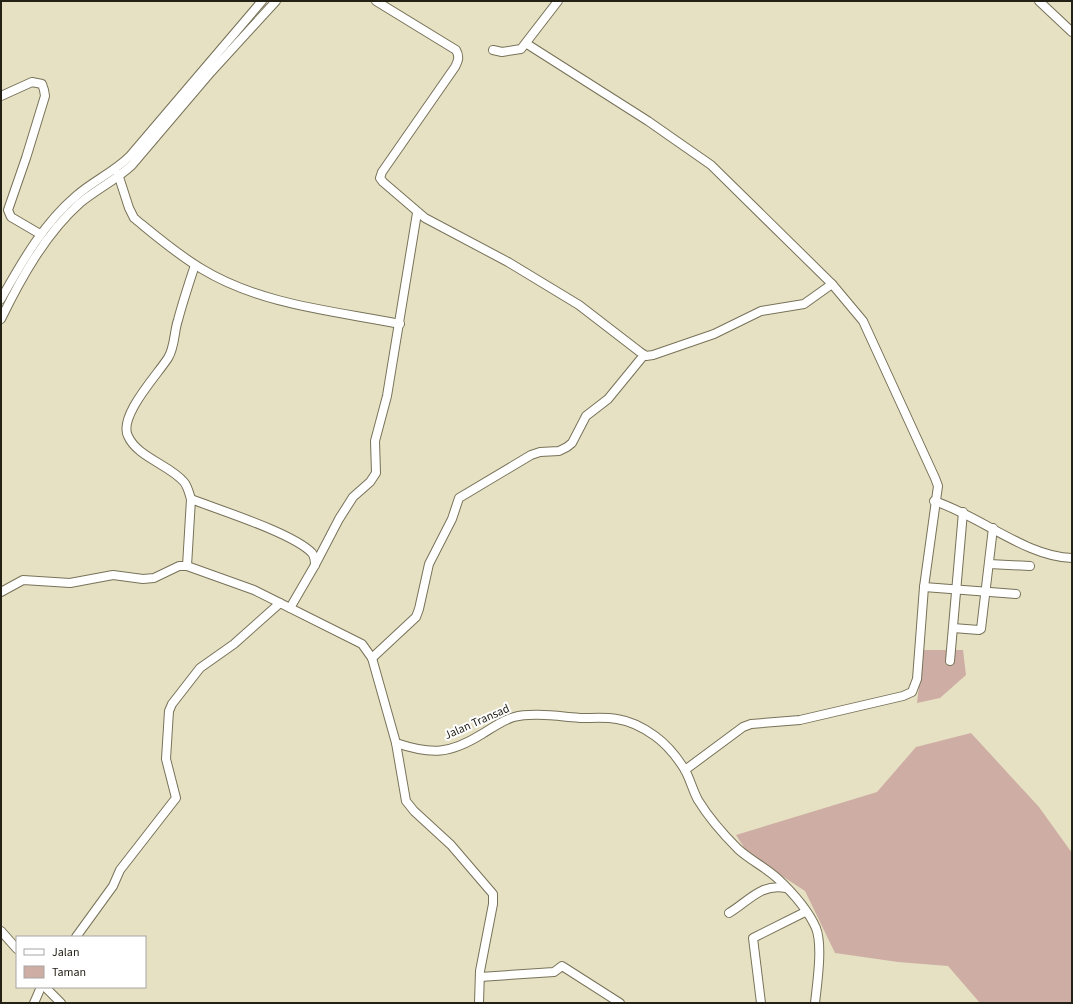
<svg xmlns="http://www.w3.org/2000/svg" width="1073" height="1004" font-family="'Source Sans 3',sans-serif">
<style>
.green{fill:#ceaea4}
.lines{fill:none;stroke-linecap:round;stroke-linejoin:round}
.minor-casing{stroke:#777258;stroke-width:10}
.minor{stroke:#fff;stroke-width:8}
.labels{text-anchor:middle;dominant-baseline:central;stroke-width:4;stroke-linejoin:round;paint-order:stroke}
.street-label{font-size:12px;fill:#232116;stroke:#fff}
</style>
<rect width="100%" height="100%" fill="#e7e1c4"/>
<g class="green">
<polygon points="923,650 963,650 966,675 940,698 917,703"/>
<polygon points="971,733 1039,807 1072,853 1072,1003 980,1003 948,966 898,962 835,953 805,891 748,854 736,835 877,792 916,747"/>
</g>
<g class="lines">
<defs>
<g id="minor">
<path d="M376,1L456,50C460,57 458,61 455,67L382,172L380,178L383,182L425,218L508,262L579,305L640,352L646,356L653,355L714,334L761,311L804,304L832,284"/>
<polyline points="1039,1 1072,32"/>
<polyline points="527,44 648,121 711,165 832,284 863,321 935,478 938,486 924,587 917,679 912,692 903,696 800,720 751,724 743,727 685,770"/>
<polyline points="493,50 502,52 521,49 558,1"/>
<polyline points="1,96 32,82 42,84 44,90 45,96 26,158 8,210 11,217 40,234"/>
<path d="M118,174L129,208L134,218C156,236 178,255 202,269C261,305 335,311 400,324"/>
<path d="M1,299C22,262 43,224 76,196C93,181 114,172 130,156L262,1"/>
<path d="M1,319C21,278 46,233 80,203C97,189 116,180 132,165L211,72L276,1"/>
<path d="M191,499C219,510 293,533 312,553C315,557 315,560 315,565"/>
<path d="M934,501C979,515 1026,557 1072,558"/>
<polyline points="989,564 1030,566"/>
<path d="M187,566L191,499C189,493 188,487 184,482C170,465 137,457 128,436C118,416 158,374 168,358C175,347 174,331 178,320C183,301 189,283 195,265"/>
<polyline points="924,587 1016,594"/>
<path d="M1,592L23,580L70,583L113,575L143,579L154,578L179,566H187L254,590L362,644L372,658L396,743C432,755 450,754 482,734C492,728 503,720 514,717C533,712 563,717 583,718C594,718 606,717 617,719C630,721 644,728 655,736C666,744 677,757 685,770C690,779 693,791 698,800C709,818 724,835 738,849C750,860 765,867 777,878C791,891 808,910 816,928C823,946 817,984 815,1003"/>
<polyline points="290,608 315,565 339,519 353,497 370,482 376,473 375,441 387,396 417,213"/>
<polyline points="953,628 979,630 981,629 993,528"/>
<polyline points="372,658 416,617 419,609 429,564 452,519 459,498 531,455 540,452 559,451 567,447 572,443 586,416 608,399 644,355"/>
<polyline points="950,661 963,512"/>
<polyline points="396,743 406,801 414,811 451,845 493,894 493,904 480,971 479,1003"/>
<path d="M729,913C749,901 761,883 786,888"/>
<polyline points="1,931 17,949"/>
<polyline points="76,937 113,886 120,870 176,798 166,759 169,711 172,704 200,668 234,644 280,603"/>
<polyline points="480,977 554,972 562,966 620,1003"/>
<polyline points="45,987 61,1003"/>
<polyline points="34,1003 41,987"/>
<polyline points="761,1003 753,938 805,912"/>
</g>
</defs>
<use href="#minor" class="minor-casing"/>
<use href="#minor" class="minor"/>
</g>
<g class="labels">
<g class="street-label">
<text transform="translate(477 722) rotate(-24)">Jalan Transad</text>
</g>
</g>
<rect width="1073" height="1004" fill="none" stroke="#232116" stroke-width="4"/>
<rect x="16" y="936" width="130" height="52" fill="#ffffff" stroke="#a7a6a2"/>
<rect x="24" y="949" width="20" height="6" fill="#ffffff" stroke="#a7a6a2"/>
<text x="52" y="956" font-size="12" fill="#232116">Jalan</text>
<rect x="24" y="966" width="20" height="12" fill="#ceaea4" stroke="#a7a6a2"/>
<text x="52" y="976" font-size="12" fill="#232116">Taman</text>
</svg>
